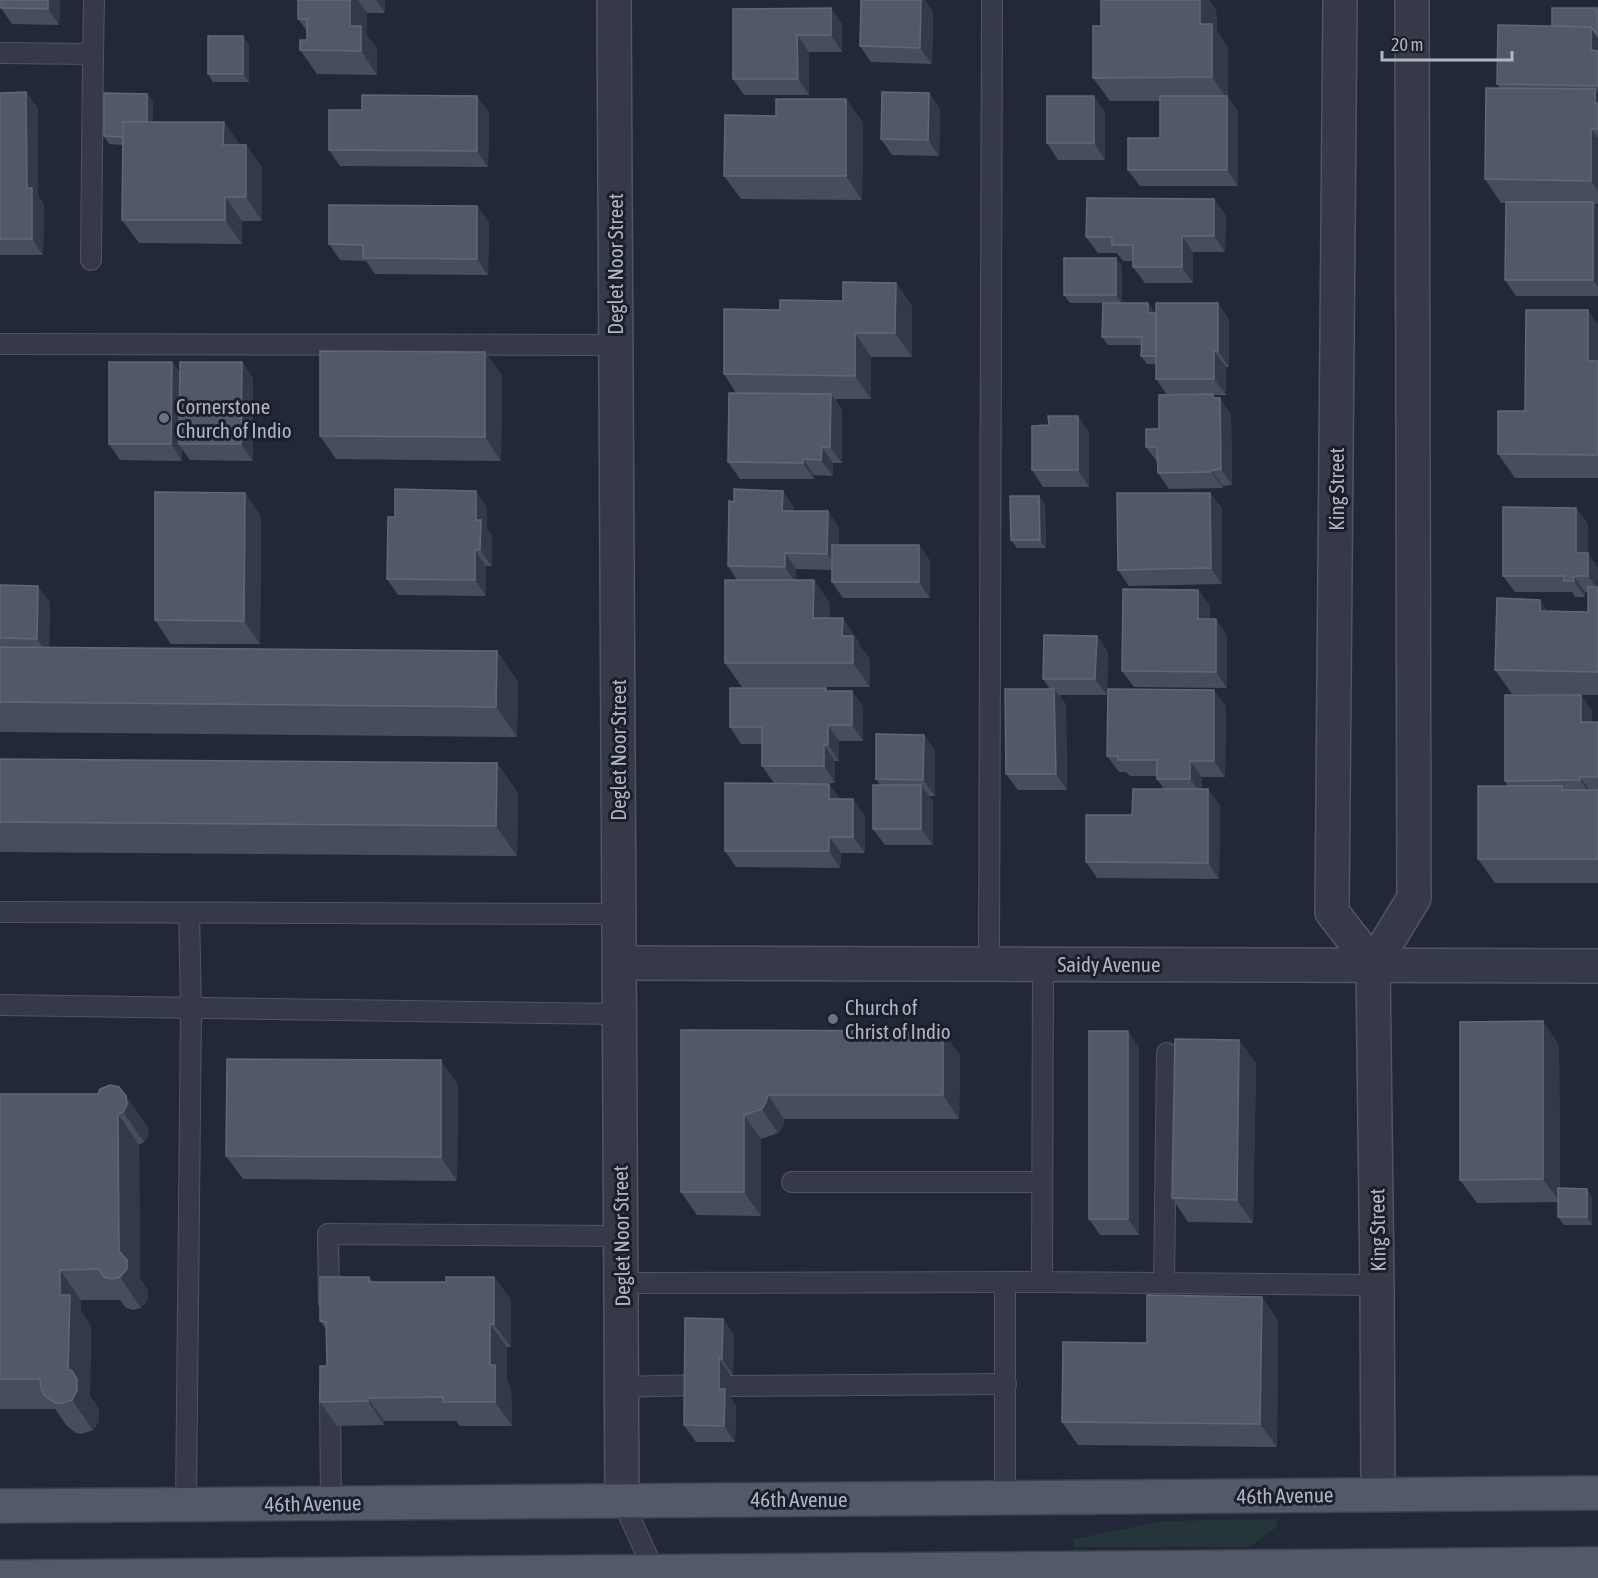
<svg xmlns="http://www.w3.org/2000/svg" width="1598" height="1578" font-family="'Asap Condensed',sans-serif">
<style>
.green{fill:#253539}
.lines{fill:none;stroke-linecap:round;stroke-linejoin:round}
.service-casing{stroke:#505562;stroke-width:22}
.minor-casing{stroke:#505562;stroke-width:36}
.primary-casing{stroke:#3f4351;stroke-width:36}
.service{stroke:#363a48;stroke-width:20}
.minor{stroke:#363a48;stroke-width:33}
.primary{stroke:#535968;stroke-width:33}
.wall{fill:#464d5f}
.shaded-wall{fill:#33394a}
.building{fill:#51586a;stroke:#606778;stroke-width:1.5}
.worship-dot{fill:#6b7280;stroke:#1b1f2c;stroke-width:2}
.labels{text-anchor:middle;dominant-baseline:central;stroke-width:6;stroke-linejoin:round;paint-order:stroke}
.street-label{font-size:21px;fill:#b0b5c4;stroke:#1b1f2c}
.poi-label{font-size:21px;fill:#b0b5c4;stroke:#1b1f2c;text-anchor:start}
</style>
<rect width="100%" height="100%" fill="#222837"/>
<polygon class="green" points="1277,1519 1277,1527 1249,1547 1074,1547 1074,1539 1164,1521"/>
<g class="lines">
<defs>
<g id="service">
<polyline points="0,53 93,54 94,0"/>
<polyline points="91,260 93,54"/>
<polyline points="0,344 616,345"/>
<polyline points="0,912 619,914"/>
<polyline points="989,964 992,0"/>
<polyline points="1043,964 1042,1282 1377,1285"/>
<polyline points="0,1005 619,1014"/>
<polyline points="792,1182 1042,1182"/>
<polyline points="1005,1282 1005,1497"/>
<polyline points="622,1283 1042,1282"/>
<polyline points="1164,1283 1167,1053"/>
<polyline points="329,1302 328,1234 621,1236"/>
<polyline points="730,1386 1006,1384"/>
<polyline points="622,1387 696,1385"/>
<polyline points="330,1391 331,1503"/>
<polyline points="622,1500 655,1573 655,1578"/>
<polyline points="186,1504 191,1008 189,913"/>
</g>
<g id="minor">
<polyline points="614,0 622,1500"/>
<polyline points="1340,0 1332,912 1373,965"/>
<polyline points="620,963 1598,966"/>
<polyline points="1378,1494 1377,1285 1373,965 1414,898 1412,0"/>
</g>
<g id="primary">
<polyline points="0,1506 1598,1493"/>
<polyline points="0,1577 1598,1564"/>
</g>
</defs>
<use href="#service" class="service-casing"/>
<use href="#minor" class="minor-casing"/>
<use href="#primary" class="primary-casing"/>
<use href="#service" class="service"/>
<use href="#minor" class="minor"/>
<use href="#primary" class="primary"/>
</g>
<g class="wall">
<polygon points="0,0 60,0 59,25 12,24 1,8 1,0"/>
<polygon points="298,0 385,0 385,13 367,13 367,35 377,49 377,75 317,74 300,50 307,40 307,31 298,19"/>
<polygon points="1101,0 1209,0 1216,10 1217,31 1228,48 1228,97 1238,112 1238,186 1140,186 1128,170 1160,138 1160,101 1110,101 1093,78 1101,26"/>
<polygon points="831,8 842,24 842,52 809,52 809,95 744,95 733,79"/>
<polygon points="1598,10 1598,204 1595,204 1598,209 1598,296 1516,296 1505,280 1506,203 1501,203 1485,179 1500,88 1497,84 1552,26"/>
<polygon points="933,11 932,64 871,62 860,46"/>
<polygon points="249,44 249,82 213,82 208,74"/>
<polygon points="0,93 38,108 38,196 44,204 43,255 0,255"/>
<polygon points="929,93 940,109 939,156 892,155 881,139"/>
<polygon points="147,94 153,102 152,122 224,122 240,145 246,145 262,168 262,221 242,221 242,244 139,243 122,220 123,145 109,144 104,136"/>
<polygon points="846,99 863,123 862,200 741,199 724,176 776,116"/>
<polygon points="362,110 489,112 488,167 340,166 329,150"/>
<polygon points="1105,112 1105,160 1058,160 1047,143"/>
<polygon points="1226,215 1225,252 1193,252 1193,283 1145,283 1133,267 1133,261 1123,261 1117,253 1098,253 1086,237"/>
<polygon points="489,222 488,275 375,274 366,261 340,260 329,244"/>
<polygon points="1122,266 1122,303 1154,311 1154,313 1229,319 1229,367 1226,367 1226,395 1213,395 1231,414 1232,485 1223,486 1223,488 1169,489 1158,473 1158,463 1146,447 1159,429 1167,395 1156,379 1156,364 1147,364 1141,356 1142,345 1108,345 1102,337 1103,303 1070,303 1064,295"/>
<polygon points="896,283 912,306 912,357 871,357 871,399 835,399 842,410 842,463 833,463 833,476 814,475 814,479 740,479 728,462 736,393 724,374 780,310 843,301"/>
<polygon points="1598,324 1598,478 1515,478 1498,454 1525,411"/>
<polygon points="485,352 502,376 501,461 336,459 320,436"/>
<polygon points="172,362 180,373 242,362 253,379 253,461 190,460 182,449 182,461 120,460 109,444"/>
<polygon points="1078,416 1089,433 1089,487 1043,487 1032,470 1049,425"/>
<polygon points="245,493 261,517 260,644 171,644 155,620"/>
<polygon points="1210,493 1222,509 1222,584 1129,586 1118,570"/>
<polygon points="1039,496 1045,504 1046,548 1017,548 1011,540"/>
<polygon points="487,507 487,529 492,536 492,566 486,566 486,596 398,595 387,579 395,517"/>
<polygon points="794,507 794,511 828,511 839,528 839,545 919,545 930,561 930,598 843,598 832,582 832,570 796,569 796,580 830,603 830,618 859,642 859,645 870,659 870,687 742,687 725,663 737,580 728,566"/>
<polygon points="1576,508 1588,524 1588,553 1598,568 1598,695 1512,694 1495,670 1547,611 1588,612 1588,592 1585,592 1585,597 1575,597 1572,592 1515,592 1503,576"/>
<polygon points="0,585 50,602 49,647 497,651 518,682 517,737 0,732"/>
<polygon points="1198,590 1210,606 1210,619 1216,619 1227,636 1227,688 1134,687 1122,671"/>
<polygon points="1097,636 1108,652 1107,695 1059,695 1066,705 1067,790 1018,790 1006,774 1050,689 1043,679"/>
<polygon points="828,691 852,691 863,707 863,741 839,741 839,761 835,761 835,783 774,783 762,766 762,744 741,744 730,727"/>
<polygon points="1581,695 1592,711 1592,722 1598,722 1598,883 1495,883 1478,859 1508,786 1505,781"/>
<polygon points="1226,706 1225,777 1202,777 1202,789 1220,805 1219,879 1097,878 1086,862 1132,815 1164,789 1157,779 1157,776 1130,776 1126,772 1119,772 1107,756"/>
<polygon points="924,735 935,751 935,796 929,796 933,801 933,845 885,845 873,829 880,785 876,779"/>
<polygon points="0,759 497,763 518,793 517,856 0,852"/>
<polygon points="829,784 840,799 865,816 865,853 841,853 840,868 736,867 725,851"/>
<polygon points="681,1030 960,1055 959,1119 784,1119 783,1126 778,1133 761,1139 761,1216 697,1215 681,1192"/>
<polygon points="1559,1045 1560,1188 1592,1197 1592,1225 1564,1225 1558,1217 1558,1202 1477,1203 1460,1180"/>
<polygon points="1139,1047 1139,1235 1100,1235 1089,1219"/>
<polygon points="1256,1063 1253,1223 1188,1222 1172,1198"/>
<polygon points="458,1084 457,1181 243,1179 226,1156"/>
<polygon points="0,1094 126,1096 147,1126 149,1134 144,1142 139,1145 140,1279 148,1290 148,1299 141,1308 133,1310 126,1308 120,1300 81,1300 81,1311 91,1326 90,1396 99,1409 99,1421 93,1430 82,1434 76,1433 67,1426 55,1409 0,1409"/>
<polygon points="369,1277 373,1282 446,1282 494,1277 511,1300 511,1347 507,1347 507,1381 511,1388 512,1426 460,1426 456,1421 384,1421 384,1425 337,1426 320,1402 327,1366 326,1329 320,1321"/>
<polygon points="1262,1297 1278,1321 1277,1447 1078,1445 1062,1422 1147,1343"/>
<polygon points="723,1319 734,1335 733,1375 730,1375 730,1397 736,1406 735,1442 696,1442 684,1425"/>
</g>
<g class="shaded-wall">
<polygon points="48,0 60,0 59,25 48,9"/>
<polygon points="350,0 358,0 367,13 367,35 377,49 377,75 361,51 350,26"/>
<polygon points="376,0 385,0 385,13"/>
<polygon points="921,0 925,0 933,11 932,64 920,48"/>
<polygon points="1200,0 1209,0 1216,10 1217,31 1228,48 1228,97 1238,112 1238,186 1227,170 1227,99 1212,77 1200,24"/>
<polygon points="831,8 842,24 842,52 831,35"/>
<polygon points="1597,8 1598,10 1598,61 1591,50 1591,27"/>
<polygon points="797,35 809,52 809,95 798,79"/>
<polygon points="243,36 249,44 249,82 243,74"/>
<polygon points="1595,89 1598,93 1598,107 1595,103"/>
<polygon points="26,92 38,108 38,196 44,204 43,255 32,239 27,188"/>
<polygon points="929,93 940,109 939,156 928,140"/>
<polygon points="147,94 153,102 152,145 146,137"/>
<polygon points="477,96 489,112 488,167 477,151"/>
<polygon points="1094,96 1105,112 1105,160 1094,143"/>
<polygon points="846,99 863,123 862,200 846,176"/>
<polygon points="224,122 241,146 223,145"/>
<polygon points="1591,129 1598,138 1598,191 1591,181"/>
<polygon points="246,145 262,168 262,221 246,197"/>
<polygon points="225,197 242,221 242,244 225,220"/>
<polygon points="1214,199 1226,215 1225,252 1214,236"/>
<polygon points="1593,202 1598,209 1598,287 1593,280"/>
<polygon points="477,206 489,222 488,275 477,259"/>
<polygon points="1182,236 1193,252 1193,283 1182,267"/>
<polygon points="1116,258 1122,266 1122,304 1116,295"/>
<polygon points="896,283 912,306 912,357 895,333"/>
<polygon points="1148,303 1154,311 1154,322 1148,313"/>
<polygon points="1218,303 1229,319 1229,367 1218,351"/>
<polygon points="1588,310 1598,324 1598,375 1588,361"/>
<polygon points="855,333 871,357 871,399 855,376"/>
<polygon points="1214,351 1226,367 1226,395 1214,379"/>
<polygon points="485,352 502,376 501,461 485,437"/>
<polygon points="172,362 183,379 179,444 182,449 182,461 171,444"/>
<polygon points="242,362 253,379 253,461 241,444"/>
<polygon points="831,394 842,410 842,463 830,447"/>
<polygon points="1213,394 1220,404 1220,398 1231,414 1232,485 1221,469"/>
<polygon points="1078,416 1089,433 1089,487 1078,470"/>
<polygon points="822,447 833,463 833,476 821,460"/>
<polygon points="803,459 814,475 814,479 803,463"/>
<polygon points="1211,470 1223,486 1223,488 1211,472"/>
<polygon points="476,491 487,507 487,529 492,536 492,566 480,550 476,520"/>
<polygon points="783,491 794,507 794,527 782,511"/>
<polygon points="245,493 261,517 260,644 244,621"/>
<polygon points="1210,493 1222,509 1222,584 1211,568"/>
<polygon points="1039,496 1045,504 1046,548 1040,540"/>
<polygon points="1576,508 1588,524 1588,569 1576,553"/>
<polygon points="828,511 839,528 839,570 827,554"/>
<polygon points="919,545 930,561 930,598 919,582"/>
<polygon points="475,550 486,566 486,596 475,580"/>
<polygon points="785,553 796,569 796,583 785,567"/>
<polygon points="1588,553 1598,568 1598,590 1588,576"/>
<polygon points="1574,576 1585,592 1585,597 1574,581"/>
<polygon points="814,580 830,603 830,642 813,618"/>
<polygon points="38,586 50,602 49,655 37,639"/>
<polygon points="1198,590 1210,606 1210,635 1198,619"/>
<polygon points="1540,600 1556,623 1540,611"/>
<polygon points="843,618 859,642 859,645 870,659 870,687 853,663 842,636"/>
<polygon points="1216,619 1227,636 1227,688 1216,672"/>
<polygon points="1097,636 1108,652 1107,695 1095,679"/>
<polygon points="497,651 518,682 517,737 496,707"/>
<polygon points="1054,689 1066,705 1067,790 1056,774"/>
<polygon points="1214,690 1226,706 1225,777 1214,761"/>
<polygon points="852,691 863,707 863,741 852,725"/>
<polygon points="1581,695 1592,711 1592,738 1581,722"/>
<polygon points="828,725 839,741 839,761 828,745"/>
<polygon points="924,735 935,751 935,796 923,780"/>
<polygon points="824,745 835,761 835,783 824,766"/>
<polygon points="1190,761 1202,777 1202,795 1190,779"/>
<polygon points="497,763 518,793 517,856 496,826"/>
<polygon points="1580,777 1592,793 1592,796 1580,780"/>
<polygon points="829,784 841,800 829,799"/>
<polygon points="921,785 933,801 933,845 921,829"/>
<polygon points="1208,789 1220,805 1219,879 1208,863"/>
<polygon points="853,799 865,816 865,853 853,837"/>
<polygon points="829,837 841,853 840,868 829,851"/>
<polygon points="1543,1021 1559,1045 1560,1202 1543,1179"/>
<polygon points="943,1031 960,1055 959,1119 943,1095"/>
<polygon points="1128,1031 1139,1047 1139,1235 1128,1219"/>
<polygon points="1239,1040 1256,1063 1253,1223 1237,1200"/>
<polygon points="441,1060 458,1084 457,1181 441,1157"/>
<polygon points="768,1095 784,1119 783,1126 778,1133 762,1109"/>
<polygon points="126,1096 147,1126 149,1134 144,1142 123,1112"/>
<polygon points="118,1114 139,1145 140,1279 148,1290 148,1299 141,1308 120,1277 119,1251"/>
<polygon points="744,1115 761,1139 761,1216 744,1192"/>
<polygon points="1587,1189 1592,1197 1592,1225 1587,1217"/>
<polygon points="60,1270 81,1300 81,1311 91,1326 90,1396 99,1409 99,1421 93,1430 72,1400 60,1295"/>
<polygon points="494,1277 511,1300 511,1347 494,1324"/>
<polygon points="1262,1297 1278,1321 1277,1447 1260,1424"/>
<polygon points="723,1319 734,1335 733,1375 722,1359"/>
<polygon points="490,1324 507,1347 507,1381 511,1388 512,1426 495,1402 490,1365"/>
<polygon points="719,1358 730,1375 730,1397 736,1406 735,1442 724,1426 719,1389"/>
<polygon points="368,1398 384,1421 384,1425 368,1401"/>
</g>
<g class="building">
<polygon points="1,0 48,0 48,9 1,8"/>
<polygon points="298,0 350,0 350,26 361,26 361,51 300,50 300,40 307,40 307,19 298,19"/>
<polygon points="861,0 921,0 920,48 860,46"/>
<polygon points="1101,0 1200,0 1200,24 1212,24 1212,77 1093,78 1093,26 1101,26"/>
<polygon points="831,8 831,35 797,35 798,79 733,79 733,9"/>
<polygon points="1552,8 1597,8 1597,35 1591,27 1552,26"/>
<polygon points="1498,25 1591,27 1591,50 1598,51 1598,86 1497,84"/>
<rect x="208" y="36" width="35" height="38"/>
<polygon points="1486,88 1595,89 1595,103 1598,103 1598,129 1591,129 1591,181 1485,179"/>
<polygon points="26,92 27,188 32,188 32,239 0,239 0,93"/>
<polygon points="882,92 929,93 928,140 881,139"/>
<polygon points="104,93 147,94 147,122 123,122 123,137 104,136"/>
<polygon points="362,95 477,96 477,151 329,150 329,110 362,110"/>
<rect x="1047" y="96" width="47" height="47"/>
<polygon points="1160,96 1227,96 1227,170 1128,170 1128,138 1160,138"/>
<polygon points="776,99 846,99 846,176 724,176 725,115 776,116"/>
<polygon points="123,122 224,122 223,145 246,145 246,197 225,197 225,220 122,220"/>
<polygon points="1087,198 1214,199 1214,236 1182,236 1182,267 1133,267 1133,245 1112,245 1112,237 1086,237"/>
<polygon points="1506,202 1593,202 1593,280 1505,280"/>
<polygon points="329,205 477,206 477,259 363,258 363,245 329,244"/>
<rect x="1064" y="258" width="52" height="37"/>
<polygon points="843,282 896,283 895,333 855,333 855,376 724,374 724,309 780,310 780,300 843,301"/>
<polygon points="1103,303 1148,303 1148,313 1156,313 1156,356 1141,356 1142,337 1102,337"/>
<polygon points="1156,303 1218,303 1218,351 1214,351 1214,379 1156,379"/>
<polygon points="1526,310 1588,310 1588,361 1598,361 1598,455 1498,454 1498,411 1525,411"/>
<polygon points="320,351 485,352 485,437 320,436"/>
<polygon points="109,362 172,362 171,444 109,444"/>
<polygon points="180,362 242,362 241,444 179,444"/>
<polygon points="729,393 831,394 830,447 822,447 821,460 803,459 803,463 728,462"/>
<polygon points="1213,394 1213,398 1220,398 1221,469 1211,470 1211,472 1158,473 1157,447 1146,447 1146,429 1159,429 1159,395"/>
<polygon points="1048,416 1078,416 1078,470 1032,470 1032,426 1049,425"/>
<polygon points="395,489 476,491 476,520 481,520 480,550 475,550 475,580 387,579 388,517 395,517"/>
<polygon points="734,489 783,491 782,511 828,511 827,554 785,553 785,567 728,566 729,501 734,502"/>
<polygon points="155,492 245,493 244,621 155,620"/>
<polygon points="1117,493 1210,493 1211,568 1118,570"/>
<polygon points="1010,496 1039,496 1040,540 1011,540"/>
<polygon points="1503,507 1576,508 1576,553 1588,553 1588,576 1574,576 1574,581 1564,581 1564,576 1503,576"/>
<rect x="832" y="545" width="87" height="37"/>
<polygon points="725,580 814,580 813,618 843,618 842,636 853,636 853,663 725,663"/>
<polygon points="0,585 38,586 37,639 0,638"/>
<polygon points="1588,587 1598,587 1598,672 1495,670 1497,598 1540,600 1540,611 1588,612"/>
<polygon points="1123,589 1198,590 1198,619 1216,619 1216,672 1122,671"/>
<polygon points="1044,635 1097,636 1095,679 1043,679"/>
<polygon points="0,647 497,651 496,707 0,702"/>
<polygon points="730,688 826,688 826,691 852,691 852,725 828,725 828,745 824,745 824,766 762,766 762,727 730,727"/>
<polygon points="1005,689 1054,689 1056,774 1006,774"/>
<polygon points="1108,689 1214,690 1214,761 1190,761 1190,779 1157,779 1157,760 1118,760 1118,756 1107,756"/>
<polygon points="1505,695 1581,695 1581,722 1598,722 1598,777 1580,777 1580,780 1505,781"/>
<polygon points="876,734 924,735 923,780 876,779"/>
<polygon points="0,759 497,763 496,826 0,822"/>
<polygon points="725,783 829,784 829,799 853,799 853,837 829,837 829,851 725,851"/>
<rect x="873" y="785" width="48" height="44"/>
<polygon points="1478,786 1562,786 1562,790 1598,790 1598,859 1478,859"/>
<polygon points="1133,789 1208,789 1208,863 1086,862 1086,815 1132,815"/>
<polygon points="1543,1021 1543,1179 1460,1180 1460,1022"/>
<polygon points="681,1030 943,1031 943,1095 768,1095 766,1102 762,1109 744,1115 744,1192 681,1192"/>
<rect x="1089" y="1031" width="39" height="188"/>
<polygon points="1175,1039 1239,1040 1237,1200 1172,1198"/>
<polygon points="227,1059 441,1060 441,1157 226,1156"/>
<polygon points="110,1085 119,1087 126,1096 127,1104 123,1112 118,1114 119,1251 127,1260 127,1269 120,1277 112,1279 104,1277 99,1269 60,1270 60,1295 70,1295 68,1369 72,1371 77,1379 77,1390 72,1400 61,1403 55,1403 45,1396 41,1388 40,1379 0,1379 0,1094 98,1094 100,1089"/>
<polygon points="1558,1188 1587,1189 1587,1217 1558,1217"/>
<polygon points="320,1277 369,1277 369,1282 446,1282 446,1277 494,1277 494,1324 490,1324 490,1365 495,1365 495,1402 443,1402 443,1397 368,1398 368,1401 320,1402 320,1366 327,1366 326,1322 320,1321"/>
<polygon points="1147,1295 1262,1297 1260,1424 1062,1422 1063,1342 1147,1343"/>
<polygon points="685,1318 723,1319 722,1359 719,1358 719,1389 725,1389 724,1426 684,1425"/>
</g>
<g class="worship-dot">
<circle cx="164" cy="418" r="6"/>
<circle cx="833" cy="1019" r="6"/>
</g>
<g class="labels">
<g class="street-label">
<text transform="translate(615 264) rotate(-90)">Deglet Noor Street</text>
<text transform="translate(1336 489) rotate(-90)">King Street</text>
<text transform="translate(618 750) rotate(-90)">Deglet Noor Street</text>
<text x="1109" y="964">Saidy Avenue</text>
<text transform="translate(1377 1230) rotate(-91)">King Street</text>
<text transform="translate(621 1236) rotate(-91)">Deglet Noor Street</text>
<text transform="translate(1285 1495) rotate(-1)">46th Avenue</text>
<text x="799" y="1499">46th Avenue</text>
<text transform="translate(313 1503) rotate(-1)">46th Avenue</text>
</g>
<g class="poi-label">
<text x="176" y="406">Cornerstone<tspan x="176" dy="24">Church of Indio</tspan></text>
<text x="845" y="1007">Church of<tspan x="845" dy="24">Christ of Indio</tspan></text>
</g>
</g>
<path d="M1382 51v9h130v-9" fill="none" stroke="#b0b5c4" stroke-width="3"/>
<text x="1391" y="51" font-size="18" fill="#b0b5c4" stroke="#1b1f2c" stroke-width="4.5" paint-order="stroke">20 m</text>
</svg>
